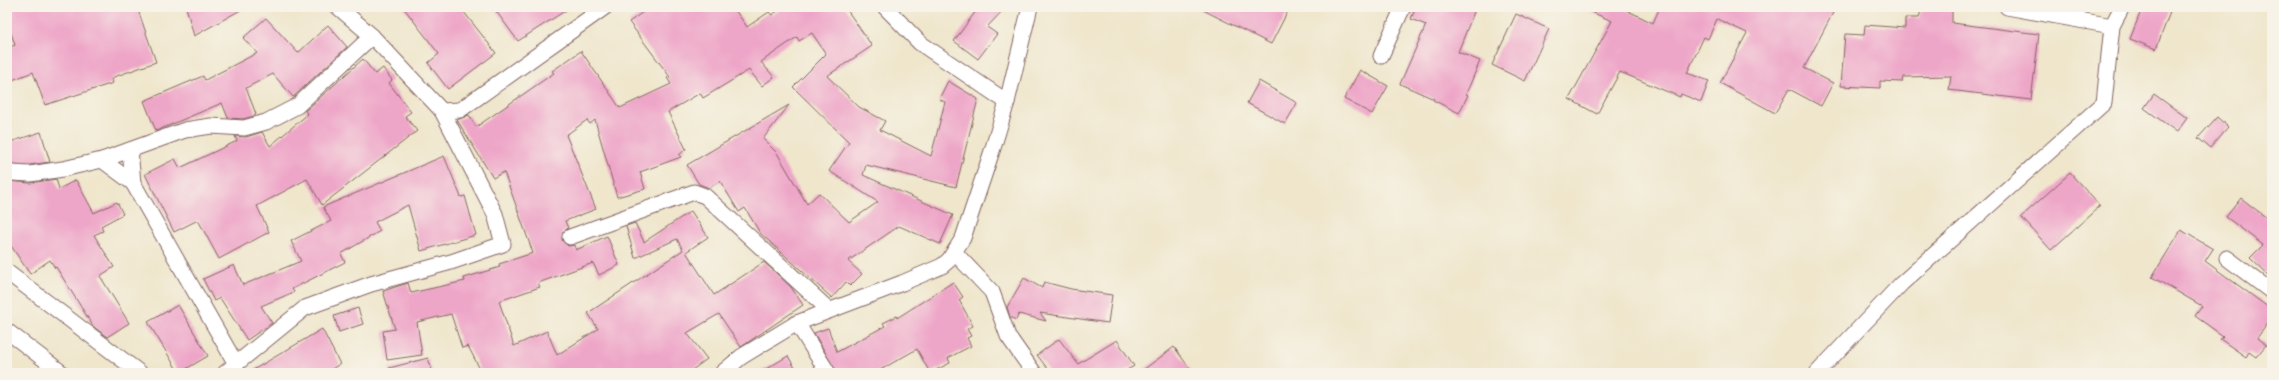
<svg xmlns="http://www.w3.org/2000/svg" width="2279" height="380" font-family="Delius,sans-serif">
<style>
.building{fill:#eea6c8}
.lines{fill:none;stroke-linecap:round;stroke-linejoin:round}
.street-casing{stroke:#846563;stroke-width:17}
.street{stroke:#fff;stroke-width:15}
</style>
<rect width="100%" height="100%" fill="#f7f3e8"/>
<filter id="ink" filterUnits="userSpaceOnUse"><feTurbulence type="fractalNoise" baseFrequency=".025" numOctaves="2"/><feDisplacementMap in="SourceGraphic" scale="8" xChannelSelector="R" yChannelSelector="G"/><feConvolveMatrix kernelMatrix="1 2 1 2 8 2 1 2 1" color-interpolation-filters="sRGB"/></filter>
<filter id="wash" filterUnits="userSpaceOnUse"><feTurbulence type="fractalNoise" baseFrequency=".012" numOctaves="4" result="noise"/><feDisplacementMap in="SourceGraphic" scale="16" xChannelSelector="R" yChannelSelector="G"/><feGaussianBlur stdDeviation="0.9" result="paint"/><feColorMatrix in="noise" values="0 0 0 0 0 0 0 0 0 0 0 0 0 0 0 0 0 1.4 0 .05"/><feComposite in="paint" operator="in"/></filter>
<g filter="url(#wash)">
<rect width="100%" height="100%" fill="#efe6cc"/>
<g id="blocks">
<g class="building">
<polygon points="7,7 137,7 156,62 111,78 113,83 45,105 33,72 7,82 7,48 15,45 7,21"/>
<polygon points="186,7 246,7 194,36"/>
<polygon points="403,7 460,7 496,53 448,89 428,63 439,54"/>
<polygon points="493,7 571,7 518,41"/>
<polygon points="650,7 733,7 747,27 769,12 772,15 783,7 845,7 872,46 827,76 859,107 885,121 880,130 931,156 945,102 939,99 948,81 978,99 956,187 866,165 863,175 953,215 940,244 899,226 848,261 862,274 850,286 846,282 832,298 760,233 745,208 739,212 720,181 709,188 699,184 687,165 789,105 763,139 777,153 807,204 819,193 849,222 878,202 829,171 849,142 793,87 826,54 812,33 799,41 797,37 761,62 774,77 762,86 749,70 703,98 700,93 668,112 686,149 679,155 681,157 640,172 645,189 617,197 595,120 590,124 587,120 566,135 596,209 565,221 568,228 563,232 562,240 568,246 574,245 576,250 607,236 619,265 599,275 593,263 538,283 540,287 499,301 514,346 547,331 557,355 598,329 588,313 683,250 677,239 635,258 626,226 635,223 644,242 691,211 708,237 686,252 714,295 764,262 791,287 803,305 741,347 719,314 687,333 707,359 688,373 482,373 468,346 462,348 451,314 417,322 422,355 387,360 383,331 395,329 383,291 408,283 411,293 465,281 464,278 500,267 499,264 533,253 504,172 493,178 457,120 469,115 476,127 554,73 552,71 581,51 620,108 671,84 667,78 670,77 629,22"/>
<polygon points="979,7 1006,7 987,27 997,34 978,59 954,41"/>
<polygon points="1197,7 1290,7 1271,44"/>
<polygon points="1416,7 1476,7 1458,52 1480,61 1466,94 1468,95 1459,113 1433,100 1434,99 1400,84 1426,25 1411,19"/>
<polygon points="1580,7 1620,7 1653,23 1660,7 1836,7 1804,68 1833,83 1821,106 1789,89 1775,113 1720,83 1747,33 1717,19 1708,39 1704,37 1687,73 1709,81 1701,102 1681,94 1680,97 1620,72 1597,114 1569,99 1612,21"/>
<polygon points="1922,7 1952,7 1952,23 2039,34 2031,100 1949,90 1951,76 1903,77 1902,82 1880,81 1880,88 1841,86 1845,34 1864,35 1865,25 1905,28 1905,18 1919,18"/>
<polygon points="2145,7 2172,7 2156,49 2130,39 2141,11 2143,11"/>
<polygon points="1516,14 1549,29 1525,81 1492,65"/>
<polygon points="266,18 298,53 328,25 347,47 293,97 273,74 246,88 256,114 254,116 243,119 228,118 222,103 156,131 144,101 203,76 205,80 257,53 243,38"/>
<polygon points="363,59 375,74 383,68 392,80 389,83 411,112 405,116 417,131 322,205 307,179 257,206 269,232 219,259 198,220 174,232 145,174 175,159 180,168 237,141 235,136 246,137 262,132 270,146 308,114 305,111"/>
<polygon points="1360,70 1388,86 1372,114 1344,99"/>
<polygon points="1259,81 1297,103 1285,124 1247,103"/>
<polygon points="2154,94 2187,118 2177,132 2144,108"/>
<polygon points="2217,117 2228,127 2210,148 2198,138"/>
<polygon points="41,132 50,162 30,165 14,164 7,161 7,143"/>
<polygon points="444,156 461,197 465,196 476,235 421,251 408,205 375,222 380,231 341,254 345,262 292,289 294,292 261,306 272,323 247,340 220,298 214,301 203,279 234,265 243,285 301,261 291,241 331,221 323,207"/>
<polygon points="2070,173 2100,206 2051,250 2021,217"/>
<polygon points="56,179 59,189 76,180 94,213 117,202 123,214 101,226 103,231 94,235 114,267 100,276 129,323 107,337 93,326 56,267 55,268 50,260 30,274 7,240 7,181 30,183"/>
<polygon points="2241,198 2272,222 2272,279 2250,258 2263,245 2226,217"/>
<polygon points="2181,230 2213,249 2205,261 2272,310 2272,318 2257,338 2266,345 2256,357 2249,352 2246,357 2220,339 2223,336 2195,316 2202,306 2152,277"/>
<polygon points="1024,278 1042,288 1044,282 1071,289 1112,295 1108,323 1040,313 1046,321 1019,314 1016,320 1010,317 1007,307"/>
<polygon points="953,282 963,297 959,300 973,326 967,329 971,336 967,338 971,346 948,358 950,363 930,373 917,349 875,373 837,373 814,333 828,328 837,352 885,326 883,323 897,316 897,318"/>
<polygon points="178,305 208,356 179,373 148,322"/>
<polygon points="358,308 363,324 339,332 334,316"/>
<polygon points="322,329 340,364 325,373 248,373"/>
<polygon points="1059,339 1078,364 1117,340 1134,366 1122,373 1051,373 1037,355"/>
<polygon points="1174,347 1193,373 1139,373"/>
<polygon points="788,356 798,373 759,373"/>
<polygon points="428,358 433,373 390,373 389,368"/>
</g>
</g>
</g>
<g filter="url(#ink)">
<use href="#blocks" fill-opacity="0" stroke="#846563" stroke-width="1"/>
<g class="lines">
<defs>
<g id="street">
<polyline points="338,7 372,36 442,111 460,110 605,7"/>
<polyline points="885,7 920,43 1007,102"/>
<polyline points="2007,7 2112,26"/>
<polyline points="1381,56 1403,7"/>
<polyline points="130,150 133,183 236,364"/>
<polyline points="102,160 133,183"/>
<polyline points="7,170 11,173 30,174 63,169 102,160 185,130 211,126 244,128 266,122 297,106 372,36"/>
<polyline points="570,237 694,192 705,196 715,205 829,310"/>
<polyline points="955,253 992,292 1008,336 1034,373"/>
<polyline points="2227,258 2272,292"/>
<polyline points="7,272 140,373"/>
<polyline points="797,323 828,373"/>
<polyline points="7,331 62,373"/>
<polyline points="225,373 305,308 371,284 451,262 503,244 495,214 442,111"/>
<polyline points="722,373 741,357 797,323 902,283 942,266 949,260 963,238 993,148 1007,102 1030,7"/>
<polyline points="1817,373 1901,284 2104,103 2112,26 2122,7"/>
</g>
</defs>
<use href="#street" class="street-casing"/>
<use href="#street" class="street"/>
</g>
</g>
<rect width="2279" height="380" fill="none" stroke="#f7f3e8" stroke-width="24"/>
</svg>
